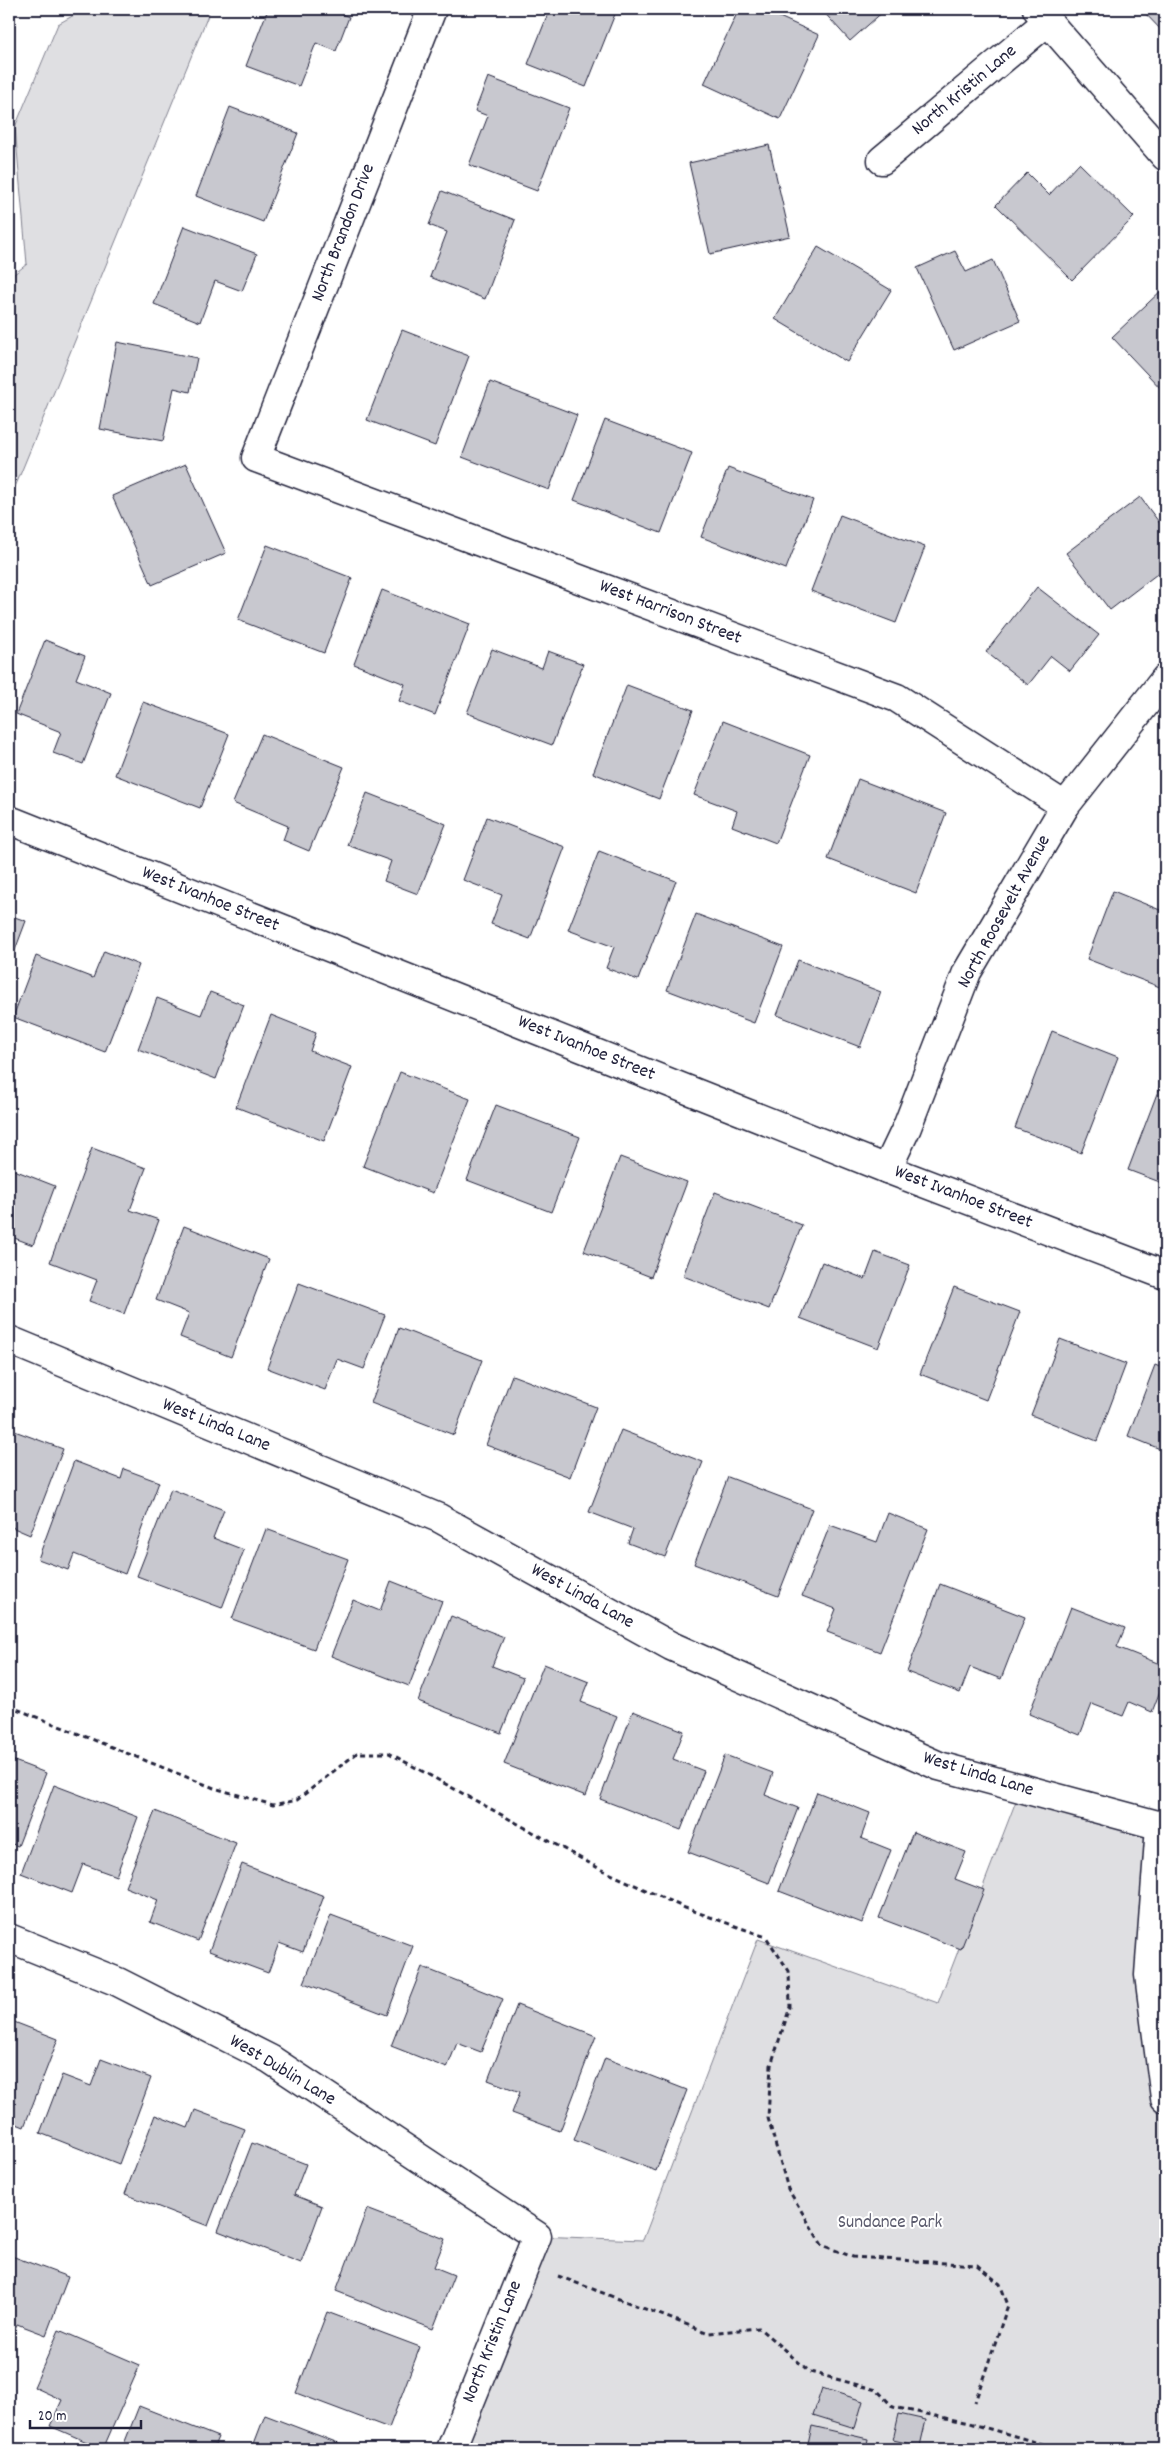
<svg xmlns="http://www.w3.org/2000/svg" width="1174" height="2458" font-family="Dekko,sans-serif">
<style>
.green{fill:#dfdfe2;stroke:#80808e}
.building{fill:#c8c8cf;stroke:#22223b}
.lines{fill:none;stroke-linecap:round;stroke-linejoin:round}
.street-casing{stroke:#22223b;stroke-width:31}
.path{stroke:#22223b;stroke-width:3;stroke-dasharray:5 4;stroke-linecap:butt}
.street{stroke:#fff;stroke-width:28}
.labels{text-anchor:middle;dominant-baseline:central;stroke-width:4;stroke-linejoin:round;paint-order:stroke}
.street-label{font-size:19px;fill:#22223b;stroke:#fff}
.park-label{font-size:19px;fill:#5b5b6d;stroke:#fff}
</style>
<rect width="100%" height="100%" fill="#fff"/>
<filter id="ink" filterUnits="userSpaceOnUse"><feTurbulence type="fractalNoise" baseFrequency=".02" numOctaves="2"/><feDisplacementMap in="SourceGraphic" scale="10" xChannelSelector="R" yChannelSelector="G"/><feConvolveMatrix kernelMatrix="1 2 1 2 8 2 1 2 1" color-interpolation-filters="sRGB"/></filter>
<g filter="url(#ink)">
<g class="green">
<polygon points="85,9 200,9 209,13 9,502 9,278 27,264 15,127 58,24"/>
<polygon points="1021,1788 1160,1826 1149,1975 1165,2098 1165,2449 451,2449 537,2236 643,2240 758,1939 938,2003"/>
</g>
<g class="building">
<polygon points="268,9 329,9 349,17 336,51 316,43 299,86 246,66"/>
<polygon points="534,9 617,9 586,87 528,64 548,14"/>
<polygon points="739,9 762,9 819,35 780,119 704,84"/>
<polygon points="821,9 886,9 850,41"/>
<polygon points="1141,9 1165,9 1165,34"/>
<polygon points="488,77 569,108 537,191 469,165 488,116 475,111"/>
<polygon points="230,107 298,133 263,222 196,196"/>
<polygon points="769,145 790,236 710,254 689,163"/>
<polygon points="1079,163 1134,217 1072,280 996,205 1027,173 1049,195"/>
<polygon points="442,191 515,220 485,299 430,277 447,232 429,225"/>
<polygon points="184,226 257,254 242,291 215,281 200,322 154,304"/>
<polygon points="818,247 891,290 847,362 775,319"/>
<polygon points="955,251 966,272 993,260 1020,321 954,350 917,268"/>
<polygon points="1165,287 1165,393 1112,337"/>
<polygon points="402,330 469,356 435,446 367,420"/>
<polygon points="117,342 197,358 190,392 174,388 163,441 100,429"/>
<polygon points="490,382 577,415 549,490 462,457"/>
<polygon points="605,420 692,453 661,533 574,500"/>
<polygon points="186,464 226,553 152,585 112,496"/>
<polygon points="728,468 813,500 786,569 701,537"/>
<polygon points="1140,497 1165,530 1165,568 1110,610 1066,553"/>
<polygon points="840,515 925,547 896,623 811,591"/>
<polygon points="267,545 352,578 324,653 238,620"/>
<polygon points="1037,587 1099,635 1070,671 1051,656 1028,685 986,652"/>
<polygon points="382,590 470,624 435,715 399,701 405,684 354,664"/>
<polygon points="45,640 85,656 76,679 111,693 83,764 53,753 61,732 16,714"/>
<polygon points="492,649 542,668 548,651 583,664 552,745 467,713"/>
<polygon points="627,685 693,710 659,799 593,773"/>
<polygon points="143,702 229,734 200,808 115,775"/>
<polygon points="723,721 810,755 776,843 732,826 737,811 694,795"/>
<polygon points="262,734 344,767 309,851 283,840 288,826 233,803"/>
<polygon points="858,779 946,813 916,893 828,859"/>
<polygon points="367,793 446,824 418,894 384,881 391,861 347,845"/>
<polygon points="487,817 565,847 530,939 491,924 502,895 463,880"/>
<polygon points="1165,844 1165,855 1160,850"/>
<polygon points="599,851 676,881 638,980 606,968 614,947 568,930"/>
<polygon points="1113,891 1165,912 1165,989 1087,959"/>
<polygon points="696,914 783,947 754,1023 667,990"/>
<polygon points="9,915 26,921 9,966"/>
<polygon points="104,951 139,965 105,1052 13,1017 36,956 93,978"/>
<polygon points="798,960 881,992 860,1047 777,1015"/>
<polygon points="210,992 244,1005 216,1079 138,1049 157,998 201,1015"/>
<polygon points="271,1015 316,1033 310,1051 352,1067 324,1141 236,1107"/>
<polygon points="1052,1031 1118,1057 1081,1153 1015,1128"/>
<polygon points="400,1072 470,1099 433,1193 363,1166"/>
<polygon points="1161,1083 1165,1085 1165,1184 1128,1170"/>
<polygon points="496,1105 580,1137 551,1212 467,1180"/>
<polygon points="92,1148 146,1168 130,1210 159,1220 124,1314 89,1301 97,1280 50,1262"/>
<polygon points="620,1157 687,1182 651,1277 584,1251"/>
<polygon points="9,1168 55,1186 33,1245 9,1236"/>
<polygon points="715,1192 802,1225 769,1309 683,1276"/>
<polygon points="184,1226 269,1259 231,1357 180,1337 189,1313 156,1300"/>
<polygon points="875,1252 910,1265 878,1348 800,1318 822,1262 865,1279"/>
<polygon points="299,1283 385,1315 364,1369 337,1359 325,1390 267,1368"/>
<polygon points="954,1287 1020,1312 986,1400 920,1374"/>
<polygon points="399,1328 482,1360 454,1435 371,1403"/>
<polygon points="1060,1339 1126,1364 1097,1441 1031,1415"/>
<polygon points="1155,1365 1165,1369 1165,1451 1128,1436"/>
<polygon points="512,1375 596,1407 570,1477 486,1445"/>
<polygon points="12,1430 63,1449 30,1535 9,1526 9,1439"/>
<polygon points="621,1430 703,1462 665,1557 628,1543 633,1529 589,1512"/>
<polygon points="74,1461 121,1479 124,1469 159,1482 125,1574 74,1554 68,1570 38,1559"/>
<polygon points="728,1477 812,1509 778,1596 694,1564"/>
<polygon points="171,1489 224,1510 213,1538 244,1550 222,1608 137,1576"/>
<polygon points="888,1513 928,1529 880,1652 827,1632 836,1609 802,1596 830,1525 877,1542"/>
<polygon points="266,1529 348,1559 314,1649 232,1619"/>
<polygon points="391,1581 442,1601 409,1686 331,1656 353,1600 380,1611"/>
<polygon points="940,1584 1025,1617 1001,1679 970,1667 960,1693 907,1672"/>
<polygon points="1071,1607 1125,1628 1117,1647 1165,1666 1165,1678 1152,1712 1129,1702 1123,1716 1092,1704 1080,1735 1029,1714"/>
<polygon points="451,1616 504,1637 492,1666 523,1678 501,1733 418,1701"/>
<polygon points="544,1664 589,1682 581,1702 617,1716 586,1796 504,1764"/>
<polygon points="633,1711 684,1731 673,1759 704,1771 681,1830 600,1799"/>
<polygon points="725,1755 773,1773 765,1795 798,1808 769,1883 688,1852"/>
<polygon points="9,1759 46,1773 18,1846 9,1843"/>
<polygon points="54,1785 138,1817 116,1876 83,1864 72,1893 21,1873"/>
<polygon points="817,1792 870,1813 861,1838 891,1850 862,1923 779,1891"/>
<polygon points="155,1811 236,1843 198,1941 150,1922 158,1900 125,1887"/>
<polygon points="913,1832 966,1852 955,1879 984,1890 961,1949 879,1918"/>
<polygon points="242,1864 324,1896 303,1952 279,1943 268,1973 209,1951"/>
<polygon points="331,1915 413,1946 387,2015 304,1983"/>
<polygon points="422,1967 503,1999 481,2052 457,2043 447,2068 391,2046"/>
<polygon points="517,2005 596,2036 560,2131 512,2113 520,2092 488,2080"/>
<polygon points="9,2020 58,2039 24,2127 9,2121"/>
<polygon points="605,2058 687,2090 656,2171 574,2140"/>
<polygon points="101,2059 151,2078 119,2164 40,2133 62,2075 91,2086"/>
<polygon points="195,2110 245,2129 208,2226 125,2194 155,2115 188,2128"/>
<polygon points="252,2143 306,2164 294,2195 322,2206 301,2263 218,2231"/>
<polygon points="367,2209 445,2239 434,2267 454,2275 433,2329 336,2291"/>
<polygon points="9,2255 68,2277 46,2335 17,2324 9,2346"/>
<polygon points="327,2312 420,2347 389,2428 296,2393"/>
<polygon points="59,2330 140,2365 103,2449 50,2426 62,2400 34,2387"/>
<polygon points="822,2388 863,2401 855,2428 813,2415"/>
<polygon points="139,2406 218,2437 213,2449 122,2449"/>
<polygon points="899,2414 926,2420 920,2446 893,2440"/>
<polygon points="265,2415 354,2449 252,2449"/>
<polygon points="812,2426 868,2439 866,2449 807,2449"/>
</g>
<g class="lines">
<defs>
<g id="street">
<polyline points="432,9 256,458 897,698 1065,806"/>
<polyline points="1037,9 1165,156"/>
<polyline points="882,160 1048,21"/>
<polyline points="9,820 887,1169 1165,1275"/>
<polyline points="887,1169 907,1127 967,972 1065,806 1165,679"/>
<polyline points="9,1340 439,1518 671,1646 939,1766 1165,1827"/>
<polyline points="1160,1826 1149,1975 1165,2098"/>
<polyline points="9,1938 118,1982 270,2059 537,2236 451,2449"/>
</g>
</defs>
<use href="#street" class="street-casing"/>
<g class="path">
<polyline points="9,1706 214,1788 273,1805 297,1800 357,1753 389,1753 602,1870 685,1908 766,1937 789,1971 790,2007 771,2065 768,2118 788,2189 822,2245 853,2257 977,2265 1000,2284 1008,2305 975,2402"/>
<polyline points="558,2276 709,2333 759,2328 810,2372 877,2390 893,2407 969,2423 1060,2449"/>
</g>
<use href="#street" class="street"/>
</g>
</g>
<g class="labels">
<g class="street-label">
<text transform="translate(965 91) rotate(-40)">North Kristin Lane</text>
<text transform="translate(344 233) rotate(-69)">North Brandon Drive</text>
<text transform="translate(670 613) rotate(21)">West Harrison Street</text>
<text transform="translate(210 900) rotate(22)">West Ivanhoe Street</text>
<text transform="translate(1005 912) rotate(-61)">North Roosevelt Avenue</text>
<text transform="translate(586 1049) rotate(22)">West Ivanhoe Street</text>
<text transform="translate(963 1198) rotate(21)">West Ivanhoe Street</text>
<text transform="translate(216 1426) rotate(22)">West Linda Lane</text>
<text transform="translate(582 1597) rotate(29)">West Linda Lane</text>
<text transform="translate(978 1775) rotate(17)">West Linda Lane</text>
<text transform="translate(282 2071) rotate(31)">West Dublin Lane</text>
<text transform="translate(493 2342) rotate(-68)">North Kristin Lane</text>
</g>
<g class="park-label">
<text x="890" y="2223">Sundance Park</text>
</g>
</g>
<rect width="1174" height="2458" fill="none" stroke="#fff" stroke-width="30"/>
<rect x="15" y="15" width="1144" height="2428" fill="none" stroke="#22223b" stroke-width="2" filter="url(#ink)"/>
<path d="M30 2420v8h111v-8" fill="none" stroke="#22223b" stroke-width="2.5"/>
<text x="38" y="2420" font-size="15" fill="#22223b" stroke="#ffffff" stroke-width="4" paint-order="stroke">20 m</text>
</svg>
